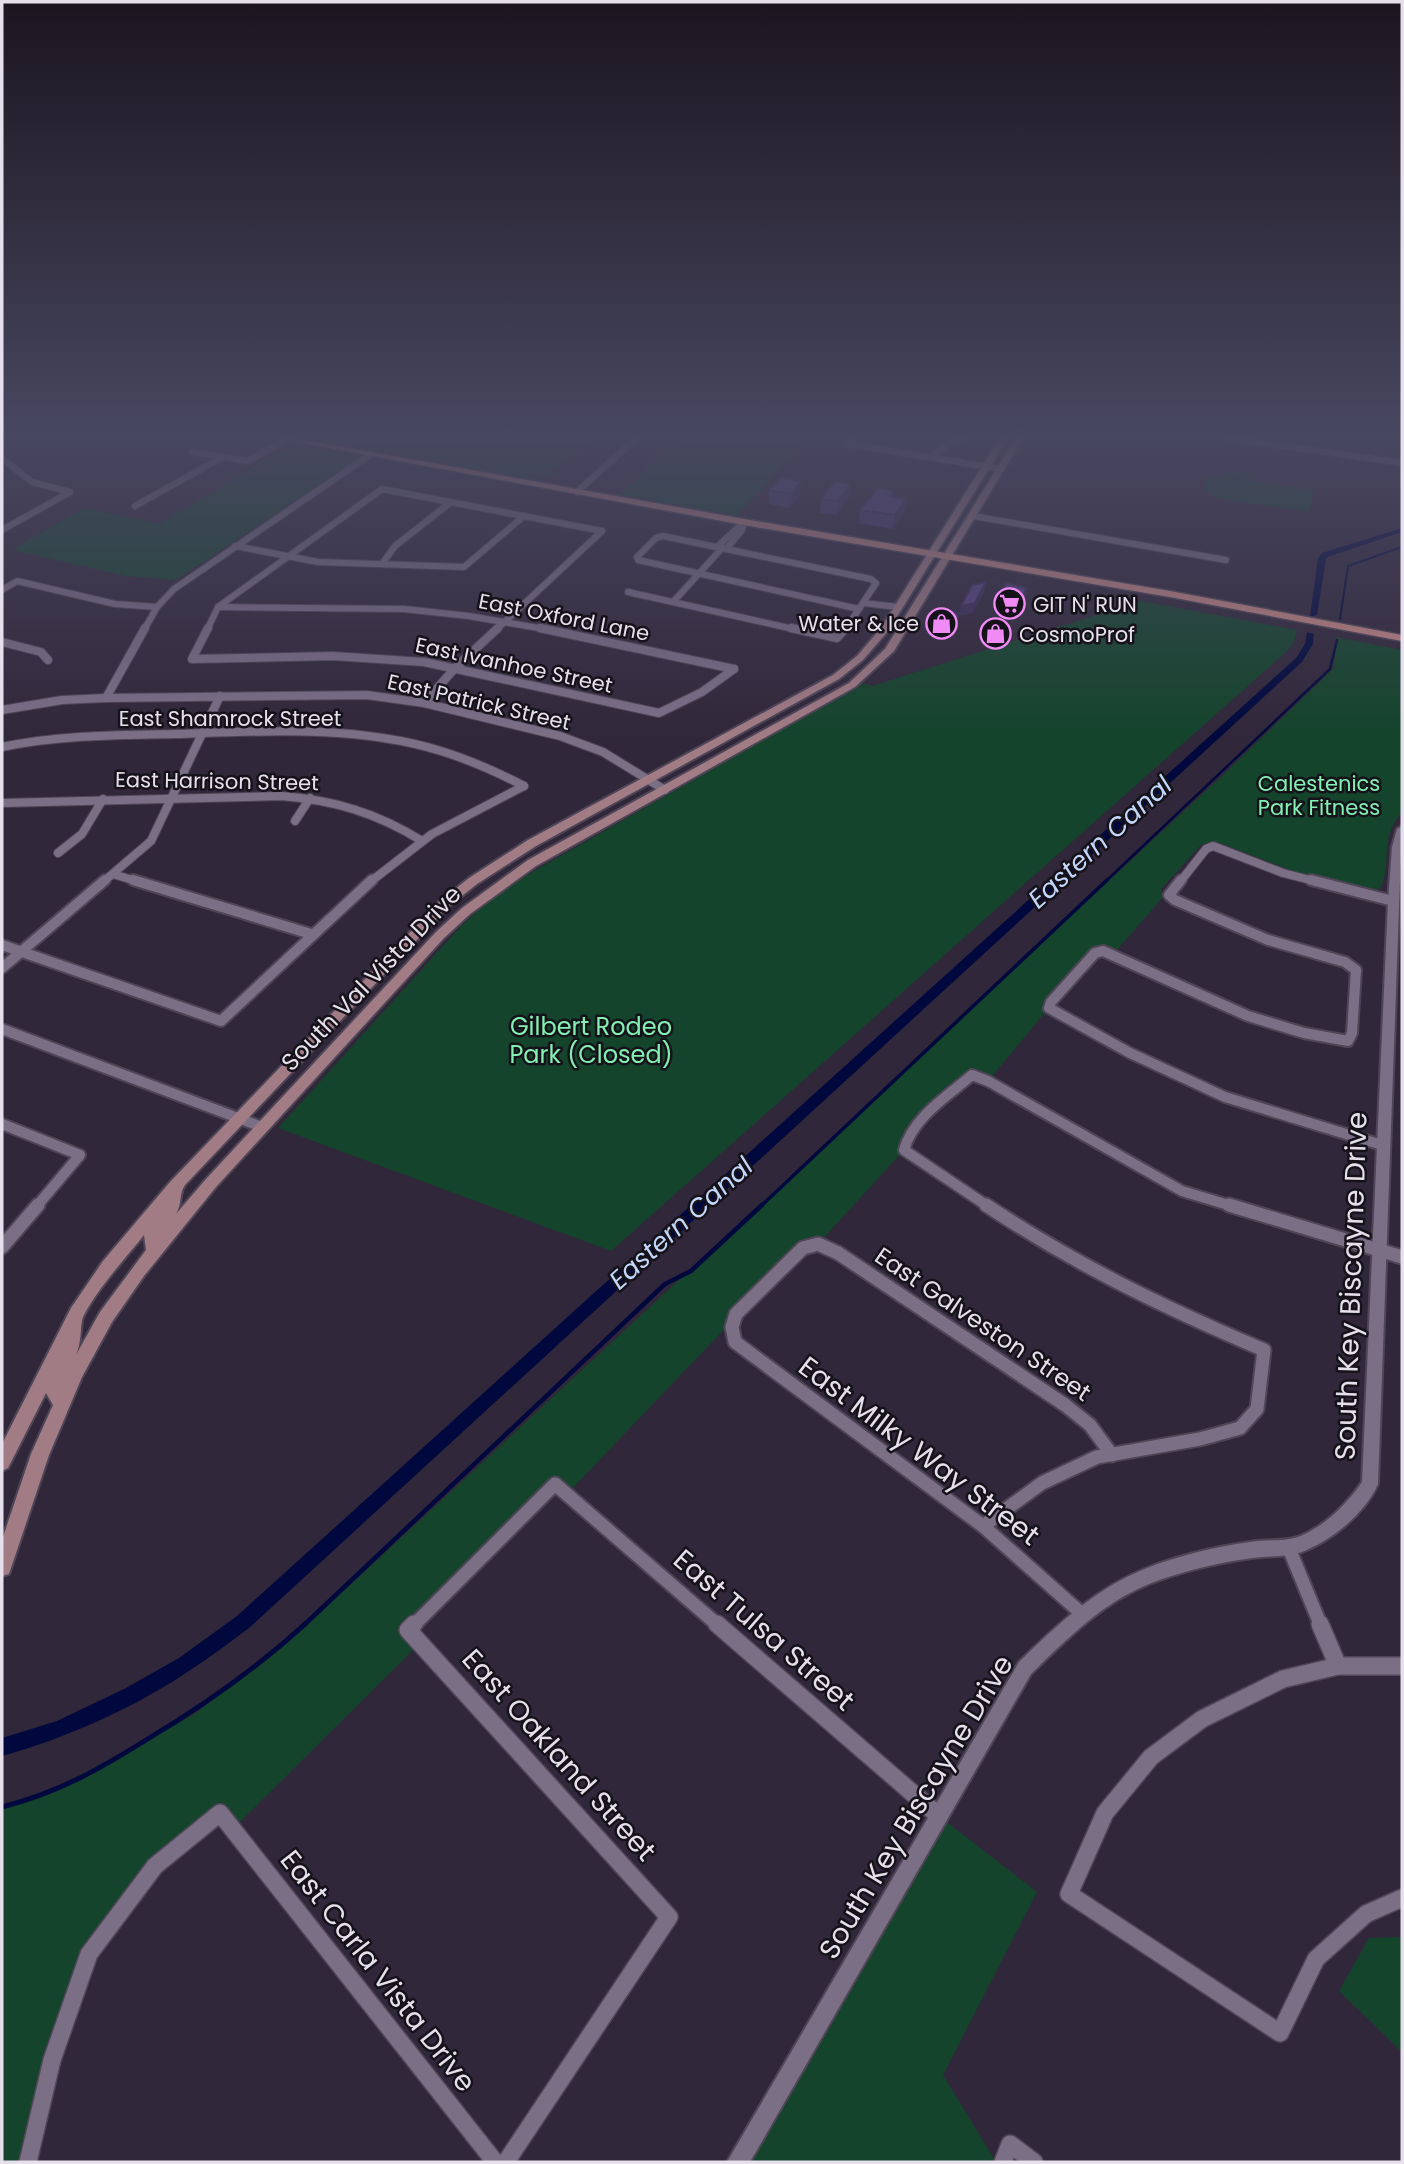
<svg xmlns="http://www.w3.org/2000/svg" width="1404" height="2164" font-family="Poppins,sans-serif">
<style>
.green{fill:#14442c}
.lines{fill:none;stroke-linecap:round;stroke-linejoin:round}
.stream-far4{stroke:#00083d;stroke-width:2}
.stream-far3{stroke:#00083d;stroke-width:2.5}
.stream-far2{stroke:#00083d;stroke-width:3.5}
.stream-far1{stroke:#00083d;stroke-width:4.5}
.stream{stroke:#00083d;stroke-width:5}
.canal{fill:#00083d;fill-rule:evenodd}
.minor-far4-casing{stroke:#4e4556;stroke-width:8}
.minor-far3-casing{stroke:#4e4556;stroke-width:10}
.minor-far2-casing{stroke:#4e4556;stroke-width:14}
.minor-far1-casing{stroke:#4e4556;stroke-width:17}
.minor-casing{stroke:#4e4556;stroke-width:20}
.tertiary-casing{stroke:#4e4556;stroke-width:4}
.secondary-casing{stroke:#4e4556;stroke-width:4}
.primary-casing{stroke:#4e4556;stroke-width:3}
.minor-far4{stroke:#7b6f86;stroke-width:6}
.minor-far3{stroke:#7b6f86;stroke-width:8}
.minor-far2{stroke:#7b6f86;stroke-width:10}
.minor-far1{stroke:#7b6f86;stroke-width:13}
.minor{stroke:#7b6f86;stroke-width:17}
.tertiary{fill:#7b6f86;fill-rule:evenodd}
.secondary{fill:#a27c85;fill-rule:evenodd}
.primary{fill:#c98985;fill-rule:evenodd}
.wall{fill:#4a396f}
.shaded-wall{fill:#3c2e5a}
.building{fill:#564281;stroke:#3c2e5a;stroke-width:2}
.labels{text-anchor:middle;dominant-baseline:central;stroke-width:5;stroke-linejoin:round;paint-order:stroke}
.far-poi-label{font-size:21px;fill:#e6e0ec;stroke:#16121a;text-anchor:start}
.far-street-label{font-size:21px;fill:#e6e0ec;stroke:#16121a}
.far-park-label{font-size:21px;fill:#83f0b3;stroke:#16121a}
.street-label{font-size:24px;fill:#e6e0ec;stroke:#16121a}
.park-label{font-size:24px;fill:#83f0b3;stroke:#16121a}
.water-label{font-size:26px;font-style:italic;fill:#c3d7fa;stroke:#16121a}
.near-street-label{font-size:28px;fill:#e6e0ec;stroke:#16121a}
</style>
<rect width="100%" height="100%" fill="#31273a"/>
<g class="green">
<polygon points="275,433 599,433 540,481"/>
<polygon points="682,433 808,433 790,453 793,454 737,516 620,495"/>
<polygon points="292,444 361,457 176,580 126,576 12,550 84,508 160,524"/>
<polygon points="1226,470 1253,474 1252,481 1314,490 1309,512 1216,498 1203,487 1208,476 1224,476"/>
<polygon points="1141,601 1297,630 1294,642 1286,652 611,1251 278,1128 461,926 483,906 529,874 863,683 872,686"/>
<path d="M1336,637L1402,650V812C1378,840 1393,863 1380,889L1370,890L1295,872L1220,843L1202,844L1161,889L1163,897L1118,949L1095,953L988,1081L972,1075L919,1123L904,1150L818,1244L802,1248L567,1494L556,1484L409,1630L420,1643L233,1829L220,1814L155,1866L89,1954L28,2162H2V1806L33,1800L193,1715L291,1640L1223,775L1334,668Z"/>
<polygon points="939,1816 1037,1892 943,2075 996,2162 738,2162"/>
<polygon points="1402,1937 1402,2052 1339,1991 1369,1938"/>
</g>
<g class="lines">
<polyline class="stream-far4" points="1340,619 1348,566 1402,547"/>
<polyline class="stream-far3" points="1105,882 1330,669 1337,640"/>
<polyline class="stream-far2" points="760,1207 1107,880"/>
<polyline class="stream-far1" points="303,1626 665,1284 691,1271 762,1205"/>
<path class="stream" d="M2,1807C57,1793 98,1770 146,1740C203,1706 256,1669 305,1624"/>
<g class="canal">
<polygon points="1402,528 1402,532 1328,557 1326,559 1317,615 1310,617 1318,558 1322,553"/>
<path d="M1307,632L1314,634L1313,644L1302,662L249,1628C230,1642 212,1656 192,1669C136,1707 67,1738 2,1756V1738L57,1721L126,1688L179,1658L237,1616L1296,658L1305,644Z"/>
</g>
<defs>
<g id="minor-far4">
<polyline points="75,433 82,434"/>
<polyline points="1195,433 1402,463"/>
<polyline points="2,439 15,433"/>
<polyline points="847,444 1002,469"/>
<polyline points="847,444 864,433"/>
<polyline points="192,452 248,461 288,439"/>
<polyline points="930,457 952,441 964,438"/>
<polyline points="2,458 32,482 70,492"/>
<polyline points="577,492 642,433"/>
<polyline points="135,506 221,458"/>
<polyline points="973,516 1226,560"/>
<polyline points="2,530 70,492"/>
<polygon points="663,536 871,579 876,583 859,609 638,560 637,557 656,538"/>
<polyline points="235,546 318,562 464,567 524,516"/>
<polyline points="718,546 744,522"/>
<polyline points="727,548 742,530 744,522"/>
<polyline points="382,564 395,546 451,502"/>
<polyline points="2,590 17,581 115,604 157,607"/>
<polyline points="628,592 798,630"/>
<polyline points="674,601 723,547"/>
<polyline points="863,603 898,607"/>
<polyline points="218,607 404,609 469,616 550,630"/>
<polyline points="144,630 157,607 174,589 371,454"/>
<polyline points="207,630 218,607 382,489 602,531"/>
<polyline points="496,630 602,531"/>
<polyline points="845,630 859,609"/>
</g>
<g id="minor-far3">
<polyline points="208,628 192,659 333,656 424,662 659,713 702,692 734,669"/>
<polyline points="540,628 734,669"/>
<polyline points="791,628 837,638 846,628"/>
<polyline points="2,642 41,652 48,660"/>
<polyline points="106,698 145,628"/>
<polyline points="424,703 456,667 498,628"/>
<polyline points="2,710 62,700 106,698 367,695 424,703 560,736 603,752 665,790"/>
<path d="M2,747C60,735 118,735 177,734C264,731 357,725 441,751C470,760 497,772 524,786"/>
<path d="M2,803L281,796C334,800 377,813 422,841"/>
<polyline points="295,821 310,798"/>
<polyline points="58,853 82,834 103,799"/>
<polyline points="113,874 139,882"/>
<polyline points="103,882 151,841 220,696"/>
<polyline points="370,882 432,834 524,786"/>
<polyline points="1180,882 1206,849 1213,846 1283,873 1318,882"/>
</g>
<g id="minor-far2">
<polyline points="133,880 311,934"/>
<polyline points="1181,880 1169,895 1175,900 1268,940 1345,962 1356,970 1352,1033 1348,1041 1304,1033 1248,1016 1103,951 1095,953 1051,1002 1049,1008 1130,1053 1225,1097 1382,1145"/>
<polyline points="1311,880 1393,901"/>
<polyline points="2,945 221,1021 372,880"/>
<polyline points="2,968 105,880"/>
<polyline points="2,1029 262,1127"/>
<polyline points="2,1124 80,1155 36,1207"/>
<path d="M989,1207L904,1150C913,1117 948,1096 972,1075L988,1081L1182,1191L1235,1207"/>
</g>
<g id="minor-far1">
<polyline points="1229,1205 1402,1257"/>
<polyline points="2,1247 38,1205"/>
<path d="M983,1526L1042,1483L1097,1457L1200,1439L1240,1428L1257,1409L1264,1350C1165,1308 1076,1265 986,1205"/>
<polyline points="1288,1546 1321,1626"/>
<polyline points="1081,1613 983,1526 735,1342 732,1327 736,1314 803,1248 818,1244 838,1253 1065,1405 1090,1425 1112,1455"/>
<polyline points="413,1626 555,1484 719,1626"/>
</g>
<g id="minor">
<polyline points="414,1624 408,1630 669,1917 506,2162"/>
<polyline points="717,1624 939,1816"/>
<polyline points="1320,1624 1338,1666"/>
<polyline points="1402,1666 1338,1666 1283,1679 1202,1719 1151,1757 1105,1813 1069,1894 1280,2033 1316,1959 1366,1914 1402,1898"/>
<polyline points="28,2162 52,2060 89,1954 155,1866 220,1813 495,2162"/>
<polyline points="1003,2162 1010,2144 1034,2162"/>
</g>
<path id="tertiary" d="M1402,826L1378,1484C1365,1514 1330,1542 1299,1553C1284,1557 1268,1556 1252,1558C1217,1563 1182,1571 1149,1584C1102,1603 1067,1639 1031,1674L750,2162H727L1019,1662C1058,1624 1096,1588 1147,1568C1180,1555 1215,1547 1250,1542C1266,1539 1283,1542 1298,1537C1324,1527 1347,1504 1362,1482L1388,901L1392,847L1397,829Z"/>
<path id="secondary" d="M1003,433H1011L888,631L863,660L839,679L536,846L477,884L448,907L185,1185C179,1193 182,1205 176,1214L206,1179L436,932L462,908L528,860L849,683L885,649L1019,433H1026L894,651L855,687L536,866L470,914L444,938L216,1187L144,1276L112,1322L82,1377L49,1455L9,1574L2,1576V1540L31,1454L53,1405L46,1393L8,1468L2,1471V1444L71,1308L103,1261L170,1182L440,901L469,878L528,840L833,675L857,656L881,628ZM144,1235L146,1250L100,1312L76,1355C82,1342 80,1325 83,1317C97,1289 124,1260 144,1235Z"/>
<polygon id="primary" points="249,433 265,433 744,519 1170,591 1402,635 1402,641 1170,597 744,525"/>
</defs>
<use href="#minor-far4" class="minor-far4-casing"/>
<use href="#minor-far3" class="minor-far3-casing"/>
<use href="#minor-far2" class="minor-far2-casing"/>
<use href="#minor-far1" class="minor-far1-casing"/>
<use href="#minor" class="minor-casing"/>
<use href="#tertiary" class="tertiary-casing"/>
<use href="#secondary" class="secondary-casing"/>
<use href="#primary" class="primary-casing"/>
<use href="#minor-far4" class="minor-far4"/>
<use href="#minor-far3" class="minor-far3"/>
<use href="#minor-far2" class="minor-far2"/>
<use href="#minor-far1" class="minor-far1"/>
<use href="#minor" class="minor"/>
<use href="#tertiary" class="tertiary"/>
<use href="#secondary" class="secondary"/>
<use href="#primary" class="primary"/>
</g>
<g class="wall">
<polygon points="769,490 800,495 790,508 769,504"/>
<polygon points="894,497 906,499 904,512 893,529 859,523 860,510"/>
<polygon points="849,498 836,515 820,513 821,499"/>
<polygon points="1027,588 1024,603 1020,611 997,609 1000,594"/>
<polygon points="959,613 957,623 936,629 928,628 930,618"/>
</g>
<g class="shaded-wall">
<polygon points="801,481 800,495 790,508 791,494"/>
<polygon points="851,484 849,498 836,515 838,501"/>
<polygon points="906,499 904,512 893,529 895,515"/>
<polygon points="986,582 984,592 973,613 959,616 961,606"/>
<polygon points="1027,588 1024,603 1020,611 1023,596"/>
<polygon points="959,613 957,623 936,629 938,619"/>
</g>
<g class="building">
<polygon points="780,478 801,481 791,494 769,490"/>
<polygon points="835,481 851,484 838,501 821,499"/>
<polygon points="878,488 894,491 890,496 906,499 895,515 860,510"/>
<polygon points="986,582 975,603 961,606 972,585"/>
<polygon points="1006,583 1027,588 1023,596 1000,594"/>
<polygon points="936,608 959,613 938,619 930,618"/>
</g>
<linearGradient id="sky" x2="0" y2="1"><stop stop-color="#1b1520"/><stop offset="0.59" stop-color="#484760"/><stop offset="1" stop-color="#484760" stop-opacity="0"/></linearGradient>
<rect width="1404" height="736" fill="url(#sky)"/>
<defs>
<symbol id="supermarket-ring" viewBox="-11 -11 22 22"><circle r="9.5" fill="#16121a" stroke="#f08bf6" stroke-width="1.5"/><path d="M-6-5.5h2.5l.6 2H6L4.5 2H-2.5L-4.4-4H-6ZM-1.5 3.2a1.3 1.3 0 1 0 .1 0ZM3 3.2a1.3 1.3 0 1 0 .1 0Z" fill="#f08bf6"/></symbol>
<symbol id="shop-ring" viewBox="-11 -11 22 22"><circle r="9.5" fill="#16121a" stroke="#f08bf6" stroke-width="1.5"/><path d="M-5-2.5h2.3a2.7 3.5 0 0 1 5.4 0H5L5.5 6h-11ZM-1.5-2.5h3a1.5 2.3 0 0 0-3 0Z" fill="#f08bf6"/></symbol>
</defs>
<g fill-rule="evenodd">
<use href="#supermarket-ring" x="992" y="586" width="35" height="35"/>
<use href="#shop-ring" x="924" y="606" width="35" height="35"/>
<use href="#shop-ring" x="978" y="616" width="35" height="35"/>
</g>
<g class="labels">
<g class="far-poi-label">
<text x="1033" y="604">GIT N' RUN</text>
<text x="919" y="623" text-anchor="end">Water &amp; Ice</text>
<text x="1019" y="634">CosmoProf</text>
</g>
<g class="far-street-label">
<text transform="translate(564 617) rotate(11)">East Oxford Lane</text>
<text transform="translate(514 665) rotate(12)">East Ivanhoe Street</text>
<text transform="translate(479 702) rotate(13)">East Patrick Street</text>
<text x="230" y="718">East Shamrock Street</text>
<text transform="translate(217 781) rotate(1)">East Harrison Street</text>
</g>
<g class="far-park-label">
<text x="1319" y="783">Calestenics<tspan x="1319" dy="24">Park Fitness</tspan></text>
</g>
<g class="street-label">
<text transform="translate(371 978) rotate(-46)">South Val Vista Drive</text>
<text transform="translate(983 1324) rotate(34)">East Galveston Street</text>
</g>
<g class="park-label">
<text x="591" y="1026">Gilbert Rodeo<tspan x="591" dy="28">Park (Closed)</tspan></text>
</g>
<g class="water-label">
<text transform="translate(1100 842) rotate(-42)">Eastern Canal</text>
<text transform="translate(681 1223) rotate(-42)">Eastern Canal</text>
</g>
<g class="near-street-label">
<text transform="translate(1351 1286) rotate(-88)">South Key Biscayne Drive</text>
<text transform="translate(919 1451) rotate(37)">East Milky Way Street</text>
<text transform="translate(764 1630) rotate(41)">East Tulsa Street</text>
<text transform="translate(559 1755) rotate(48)">East Oakland Street</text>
<text transform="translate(916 1807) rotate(-59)">South Key Biscayne Drive</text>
<text transform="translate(378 1971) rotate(52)">East Carla Vista Drive</text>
</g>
</g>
<rect width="1404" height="2164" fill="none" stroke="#e6e0ec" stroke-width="7"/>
</svg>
